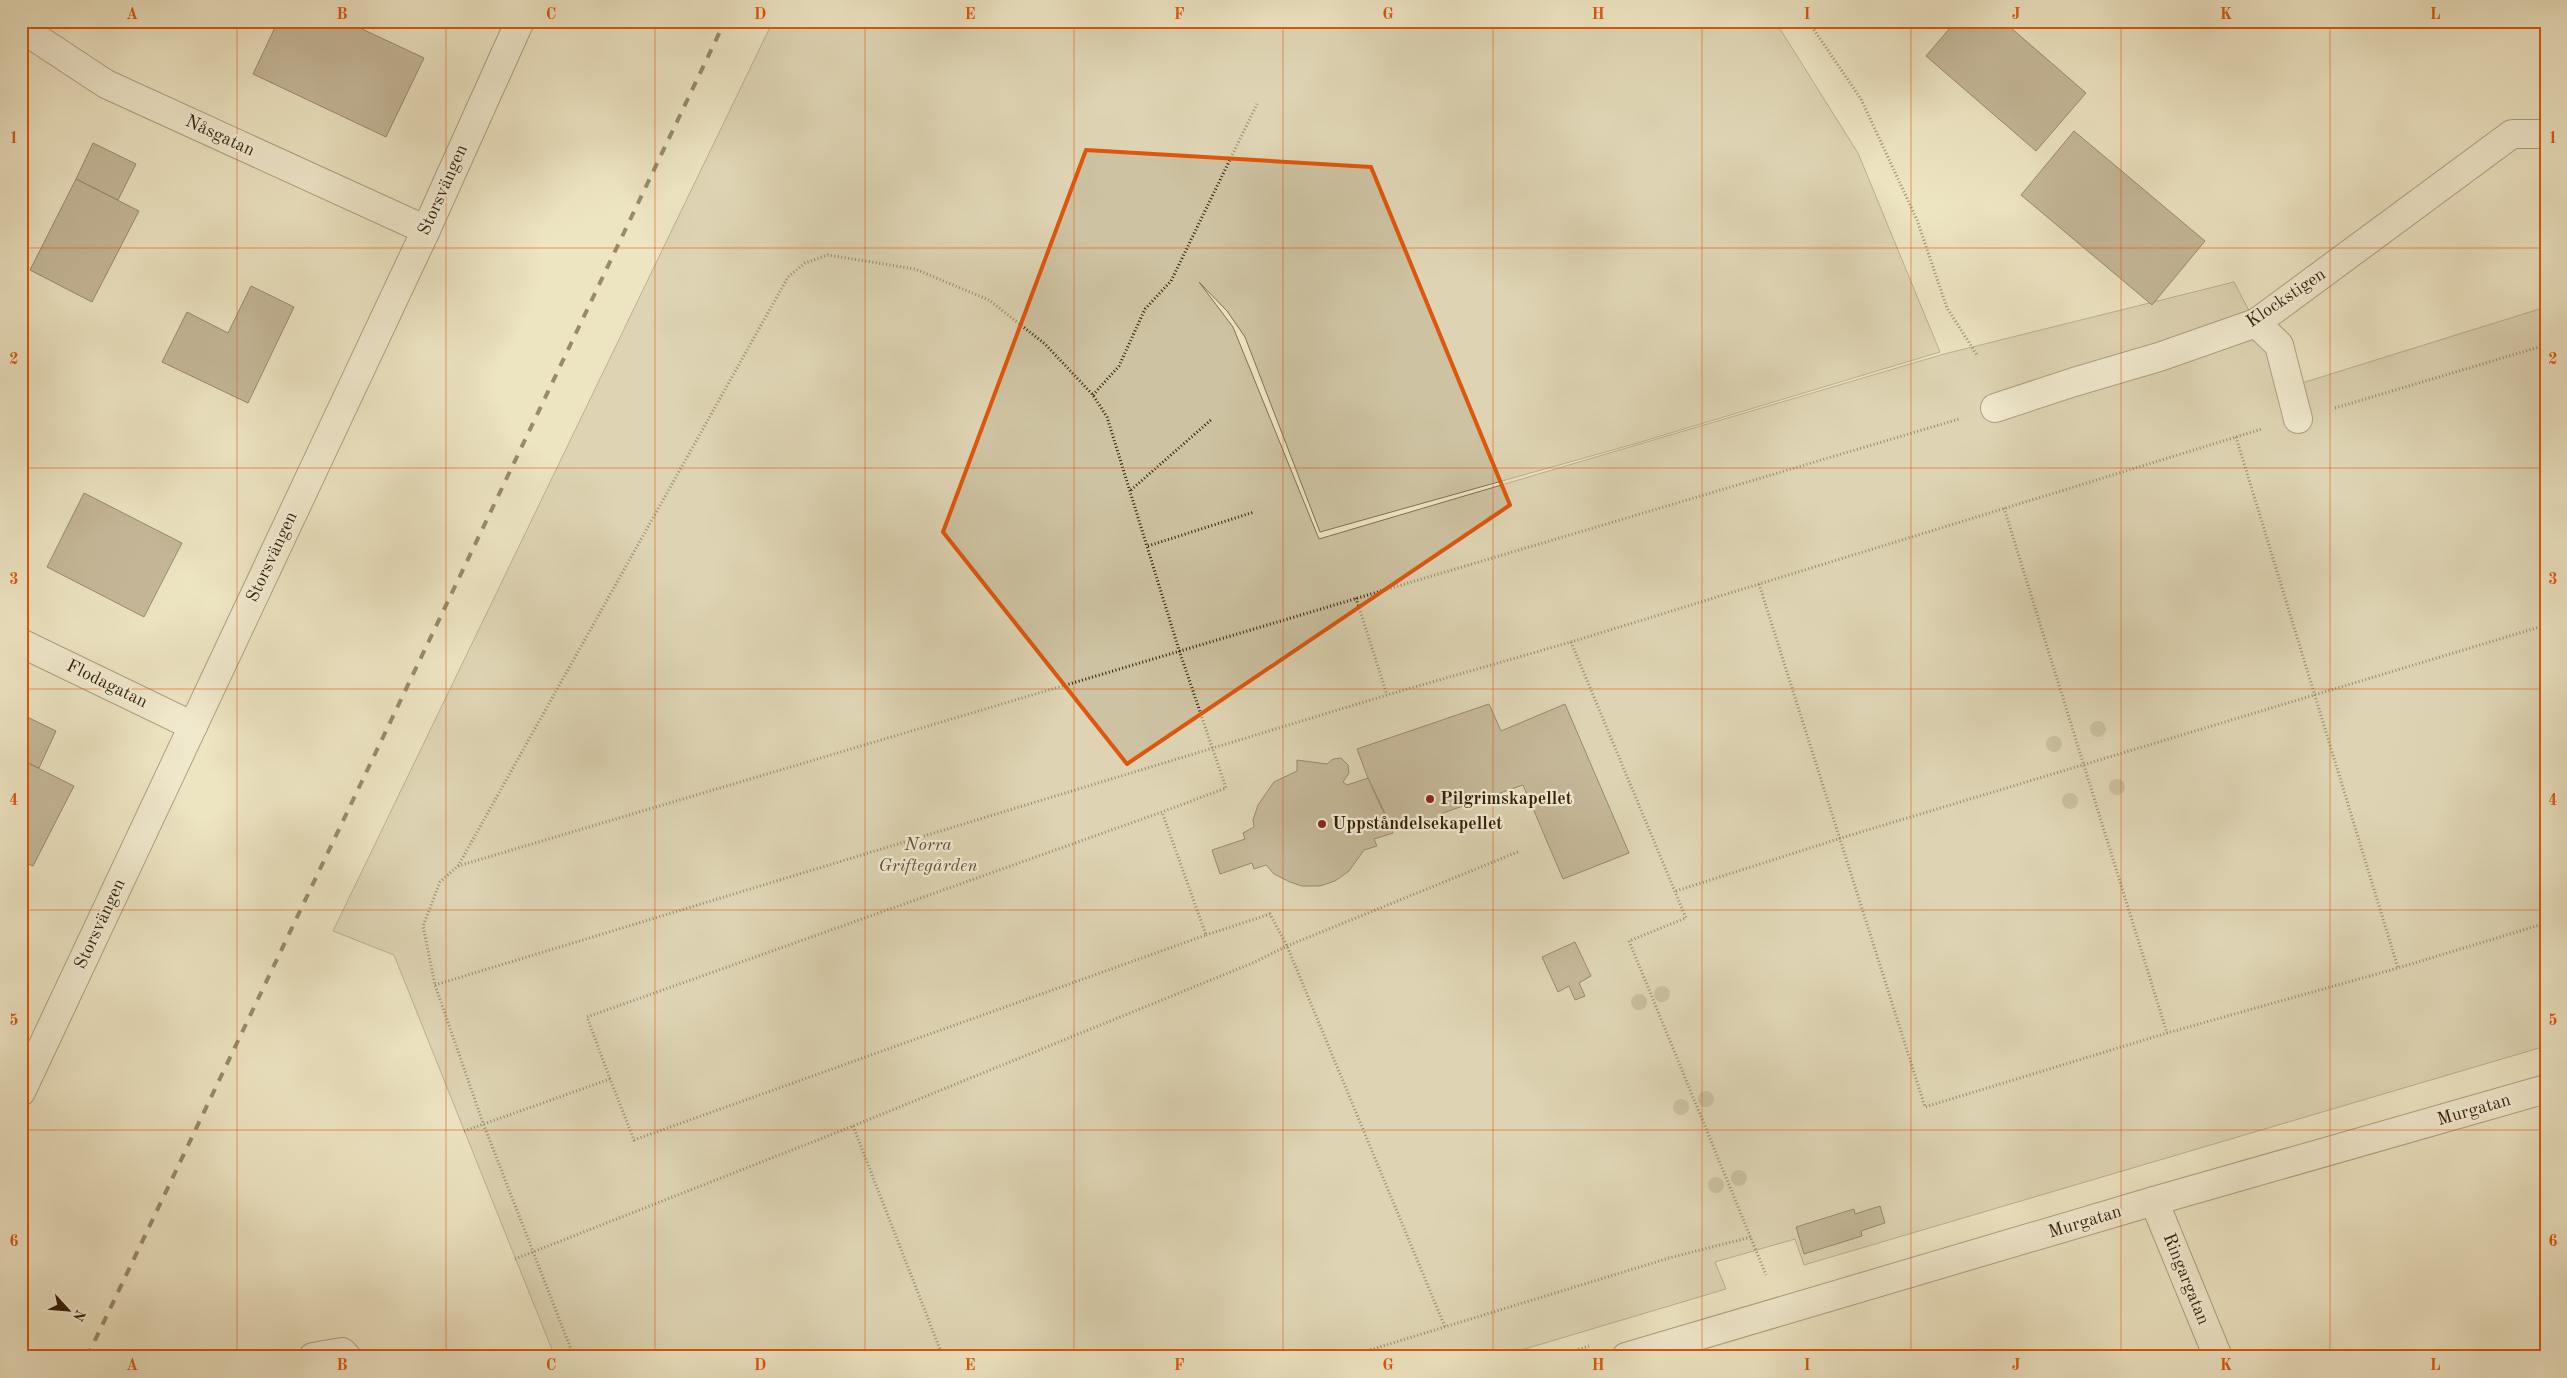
<svg xmlns="http://www.w3.org/2000/svg" width="2567" height="1378" font-family="'Old Standard TT',serif">
<style>
.green{fill:#cdc2a1;stroke:#807052}
.building{fill:#948466;stroke:#331d02}
.lines{fill:none;stroke-linecap:round;stroke-linejoin:round}
.minor-casing{stroke:#624f32;stroke-width:30}
.path{stroke:#331d02;stroke-width:3;stroke-dasharray:1 2.5;stroke-linecap:butt}
.minor{stroke:#f3edd7;stroke-width:28}
.rail{stroke:#331d02;stroke-width:4;stroke-dasharray:9 9;stroke-linecap:butt}
.tree{fill:#a09273}
.marked{fill:none;stroke:#df560c;stroke-width:4;stroke-linejoin:round}
.grid{fill:none;stroke:#df560c;stroke-width:1;stroke-opacity:0.55}
.poi-dot{fill:#8f2418;stroke:#f3edd7;stroke-width:2}
.labels{text-anchor:middle;dominant-baseline:central;stroke-width:4.5;stroke-linejoin:round;paint-order:stroke}
.street-label{font-size:18px;fill:#331d02;stroke:#f3edd7}
.poi-label{font-size:18px;font-weight:bold;fill:#331d02;stroke:#f3edd7;text-anchor:start}
.park-label{font-size:18px;font-style:italic;fill:#614f32;stroke:#f3edd7}
.neatline{fill:none;stroke:#df560c;stroke-width:2}
.grid-label{font-size:16px;text-anchor:middle;font-weight:bold;fill:#df560c}
</style>
<rect width="100%" height="100%" fill="#ede4c2"/>
<filter id="stains"><feTurbulence type="fractalNoise" baseFrequency=".004" numOctaves="4"/><feColorMatrix values="0 0 0 0 .2 0 0 0 0 .09 0 0 0 0 .02 0 0 0 .5 -.17"/></filter>
<radialGradient id="worn" r=".72"><stop offset=".6" stop-color="#630" stop-opacity="0"/><stop offset="1" stop-color="#630" stop-opacity=".3"/></radialGradient>
<polygon class="green" points="773,21 1775,21 1858,153 1940,352 1634,444 1320,532 1245,337 1227,311 1199,282 1233,327 1319,539 1944,354 2234,282 2289,387 2546,307 2546,1046 1804,1265 1795,1239 1715,1262 1726,1289 1498,1357 555,1357 394,955 333,931"/>
<g class="building">
<polygon points="278,21 345,21 424,58 386,137 253,74"/>
<polygon points="1956,21 2003,21 2086,93 2036,151 1926,56"/>
<polygon points="2074,131 2205,241 2152,305 2021,195"/>
<polygon points="93,143 136,164 118,200 76,179"/>
<polygon points="76,179 139,211 92,302 30,270"/>
<polygon points="251,286 294,307 248,403 162,362 187,312 228,333"/>
<polygon points="84,493 182,543 144,617 47,567"/>
<polygon points="1489,704 1501,731 1565,704 1629,853 1563,879 1523,785 1443,813 1445,821 1428,827 1425,819 1393,830 1368,778 1357,749"/>
<polygon points="21,714 56,731 39,768 21,760"/>
<polygon points="1341,758 1348,765 1349,773 1343,782 1347,785 1368,778 1393,833 1374,839 1377,846 1364,850 1349,871 1335,881 1320,886 1302,886 1290,882 1274,874 1266,865 1254,869 1252,863 1220,874 1212,850 1245,839 1243,833 1254,827 1253,820 1258,805 1274,782 1297,771 1297,760 1327,764 1333,759"/>
<polygon points="22,760 74,786 33,866 21,861"/>
<polygon points="1575,942 1591,976 1579,983 1585,996 1575,1000 1569,986 1558,992 1542,957"/>
<polygon points="1880,1206 1885,1223 1861,1231 1862,1236 1804,1254 1796,1227 1854,1209 1855,1214"/>
</g>
<g class="lines">
<defs>
<g id="minor">
<polyline points="21,28 106,84 426,230"/>
<polyline points="2256,323 2279,345 2298,419"/>
<polyline points="1995,408 2074,382 2159,357 2256,323 2512,134 2546,134"/>
<polyline points="21,643 193,726"/>
<polyline points="21,1092 426,230 520,21"/>
<polyline points="2154,1201 2218,1357"/>
<polyline points="313,1357 342,1352 347,1357"/>
<polyline points="1626,1357 2154,1201 2546,1089"/>
</g>
</defs>
<use href="#minor" class="minor-casing"/>
<g class="path">
<polyline points="1808,21 1861,99 1917,220 1947,308 1977,355"/>
<polyline points="1093,395 1119,366 1145,309 1171,281 1257,104"/>
<polyline points="2335,408 2546,345"/>
<polyline points="2236,437 2398,968"/>
<polyline points="1131,490 1212,419"/>
<polyline points="2004,508 2167,1033"/>
<polyline points="1148,546 1254,512"/>
<polyline points="1759,584 1925,1107 2167,1033 2398,968 2546,923"/>
<polyline points="1356,598 1387,695"/>
<polyline points="1571,642 1686,918 1629,941 1766,1275"/>
<polyline points="458,866 1959,419"/>
<polyline points="1676,891 1841,838 2546,625"/>
<polyline points="1206,935 1270,914 1287,946 1445,1327"/>
<polyline points="435,985 1387,695 1571,642 2262,429"/>
<polyline points="853,1126 943,1357"/>
<polyline points="464,1131 610,1079 634,1140 1206,935 1162,812 587,1017 610,1079"/>
<polyline points="515,1259 853,1126 1255,962 1287,946 1520,851"/>
<polyline points="574,1357 483,1123 435,985 423,926 440,882 458,866 788,277 805,263 828,255 915,269 989,300 1045,344 1093,395 1107,417 1179,650 1226,788 1162,812"/>
<polyline points="1347,1357 1669,1258 1751,1237"/>
<polyline points="1555,1357 1589,1346"/>
</g>
<use href="#minor" class="minor"/>
<polyline class="rail" points="87,1357 725,21"/>
</g>
<g class="tree">
<circle cx="2098" cy="729" r="8"/>
<circle cx="2054" cy="744" r="8"/>
<circle cx="2117" cy="787" r="8"/>
<circle cx="2070" cy="801" r="8"/>
<circle cx="1662" cy="994" r="8"/>
<circle cx="1639" cy="1002" r="8"/>
<circle cx="1706" cy="1099" r="8"/>
<circle cx="1681" cy="1107" r="8"/>
<circle cx="1739" cy="1178" r="8"/>
<circle cx="1716" cy="1185" r="8"/>
</g>
<path d="M0 0H2567V1378H0ZM1086,150L1371,167L1510,505L1127,764L943,532Z" fill="#ede4c2" fill-opacity=".55" fill-rule="evenodd"/>
<path class="marked" d="M1086,150L1371,167L1510,505L1127,764L943,532Z"/>
<path class="grid" d="M237,21V1357M446,21V1357M655,21V1357M865,21V1357M1074,21V1357M1283,21V1357M1493,21V1357M1702,21V1357M1911,21V1357M2121,21V1357M2330,21V1357M21,248H2546M21,468H2546M21,689H2546M21,910H2546M21,1130H2546"/>
<g class="poi-dot">
<circle cx="1430" cy="799" r="5"/>
<circle cx="1322" cy="824" r="5"/>
</g>
<g class="labels">
<g class="street-label">
<text transform="translate(220 136) rotate(25)">Nåsgatan</text>
<text transform="translate(443 190) rotate(-66)">Storsvängen</text>
<text transform="translate(2286 298) rotate(-34)">Klockstigen</text>
<text transform="translate(272 557) rotate(-65)">Storsvängen</text>
<text transform="translate(107 684) rotate(26)">Flodagatan</text>
<text transform="translate(100 924) rotate(-65)">Storsvängen</text>
<text transform="translate(2474 1110) rotate(-16)">Murgatan</text>
<text transform="translate(2085 1222) rotate(-17)">Murgatan</text>
<text transform="translate(2186 1279) rotate(68)">Ringargatan</text>
</g>
<g class="poi-label">
<text x="1440" y="799">Pilgrimskapellet</text>
<text x="1332" y="824">Uppståndelsekapellet</text>
</g>
<g class="park-label">
<text x="928" y="845">Norra<tspan x="928" dy="21">Griftegården</tspan></text>
</g>
</g>
<rect width="2567" height="1378" fill="none" stroke="#ede4c2" stroke-width="55"/>
<g transform="translate(68 1310) rotate(116)" stroke="#f3edd7" stroke-width="4" paint-order="stroke">
<path d="M0-4L9 19L0 12L-9 19Z" fill="#331d02"/>
<text y="-8" font-size="14" font-weight="bold" text-anchor="middle" fill="#331d02">N</text>
</g>
<rect x="28" y="28" width="2512" height="1322" class="neatline"/>
<g class="grid-label">
<text x="132" y="19">A</text>
<text x="342" y="19">B</text>
<text x="551" y="19">C</text>
<text x="760" y="19">D</text>
<text x="970" y="19">E</text>
<text x="1179" y="19">F</text>
<text x="1388" y="19">G</text>
<text x="1598" y="19">H</text>
<text x="1807" y="19">I</text>
<text x="2016" y="19">J</text>
<text x="2226" y="19">K</text>
<text x="2435" y="19">L</text>
<text x="14" y="143">1</text>
<text x="2553" y="143">1</text>
<text x="14" y="364">2</text>
<text x="2553" y="364">2</text>
<text x="14" y="584">3</text>
<text x="2553" y="584">3</text>
<text x="14" y="805">4</text>
<text x="2553" y="805">4</text>
<text x="14" y="1025">5</text>
<text x="2553" y="1025">5</text>
<text x="14" y="1246">6</text>
<text x="2553" y="1246">6</text>
<text x="132" y="1370">A</text>
<text x="342" y="1370">B</text>
<text x="551" y="1370">C</text>
<text x="760" y="1370">D</text>
<text x="970" y="1370">E</text>
<text x="1179" y="1370">F</text>
<text x="1388" y="1370">G</text>
<text x="1598" y="1370">H</text>
<text x="1807" y="1370">I</text>
<text x="2016" y="1370">J</text>
<text x="2226" y="1370">K</text>
<text x="2435" y="1370">L</text>
</g>
<rect width="100%" height="100%" filter="url(#stains)"/>
<rect width="100%" height="100%" fill="url(#worn)"/>
</svg>
